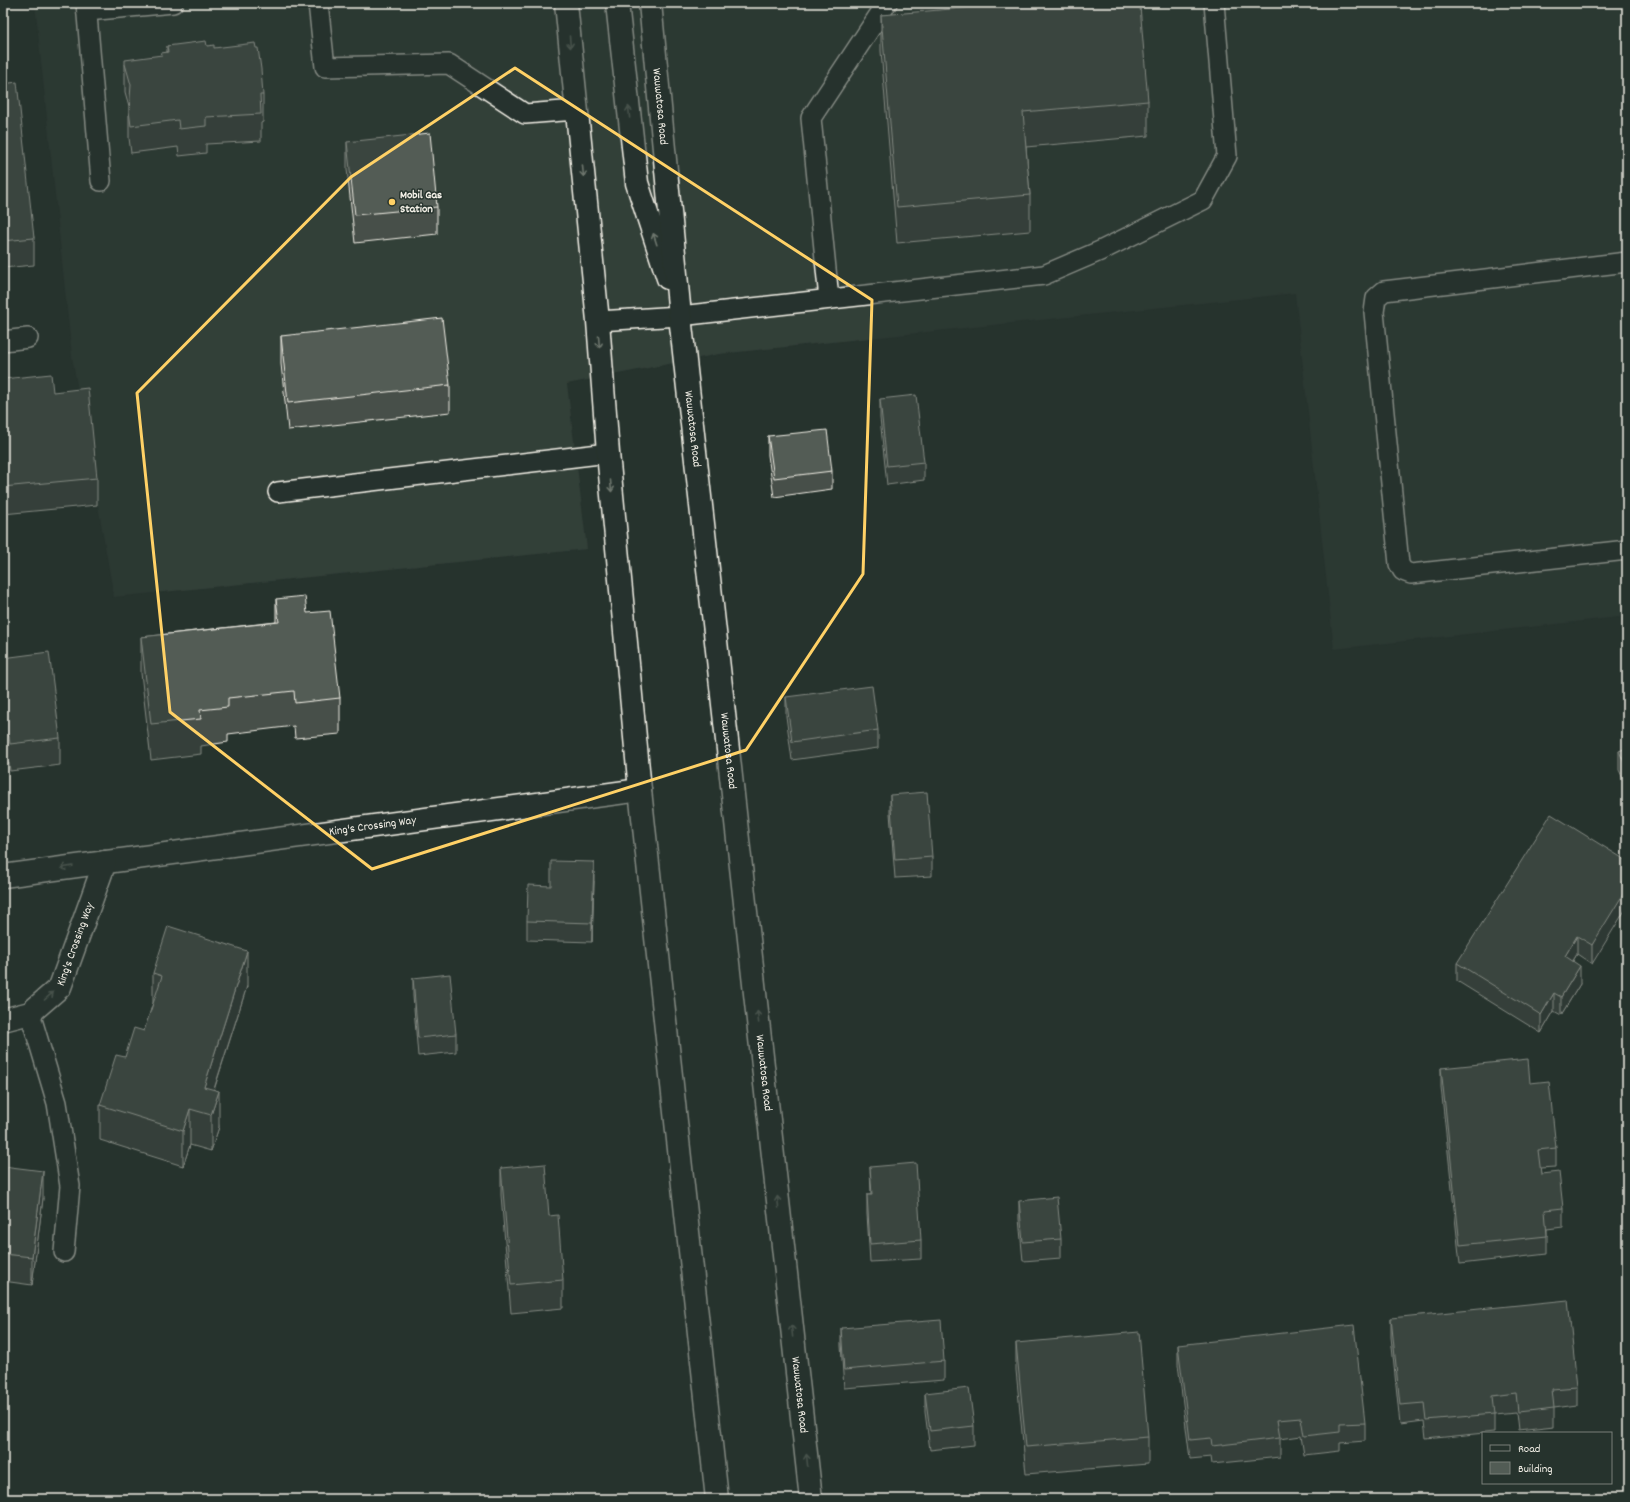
<svg xmlns="http://www.w3.org/2000/svg" width="1630" height="1502" font-family="Dekko,sans-serif">
<style>
.built{fill:#333f39}
.lines{fill:none;stroke-linecap:round;stroke-linejoin:round}
.service-casing{stroke:#f4f1e8;stroke-width:22}
.minor-casing{stroke:#f4f1e8;stroke-width:25}
.primary-casing{stroke:#f4f1e8;stroke-width:25}
.service{stroke:#26332d;stroke-width:19}
.minor{stroke:#26332d;stroke-width:22}
.primary{stroke:#26332d;stroke-width:22}
.wall{fill:#474f49;stroke:#f4f1e8}
.shaded-wall{fill:#39403c;stroke:#f4f1e8}
.building{fill:#525c55;stroke:#f4f1e8}
.oneway{stroke:#6e766e}
.marked{fill:none;stroke:#ffd166;stroke-width:3;stroke-linejoin:round}
.poi-dot{fill:#ffd166;stroke:#26332d;stroke-width:1.5}
.labels{text-anchor:middle;dominant-baseline:central;stroke-width:3;stroke-linejoin:round;paint-order:stroke}
.street-label{font-size:12px;fill:#f4f1e8;stroke:#26332d}
.poi-label{font-size:12px;font-weight:bold;fill:#f4f1e8;stroke:#26332d;text-anchor:start}
</style>
<rect width="100%" height="100%" fill="#26332d"/>
<filter id="ink" filterUnits="userSpaceOnUse"><feTurbulence type="fractalNoise" baseFrequency=".025" numOctaves="2"/><feDisplacementMap in="SourceGraphic" scale="8" xChannelSelector="R" yChannelSelector="G"/><feConvolveMatrix kernelMatrix="1 2 1 2 8 2 1 2 1" color-interpolation-filters="sRGB"/></filter>
<g filter="url(#ink)">
<polygon class="built" points="35,3 1627,3 1627,616 1334,649 1295,293 719,354 567,384 587,549 114,597 72,356"/>
<g class="lines">
<defs>
<g id="service">
<polyline points="86,3 101,181"/>
<polyline points="318,3 325,67 449,64 525,114 576,110"/>
<polyline points="87,11 173,3"/>
<polyline points="1627,262 1384,291 1376,298 1374,312 1399,564 1403,571 1411,574 1627,550"/>
<polyline points="829,299 811,118 887,3"/>
<polyline points="598,321 680,316 1044,275 1100,251 1203,200 1227,156 1214,3"/>
<polyline points="3,341 28,338"/>
<polyline points="278,492 608,453"/>
<polyline points="30,1013 57,1103 70,1186 64,1252"/>
</g>
<g id="minor">
<path id="s1" d="M3,876L640,790"/>
<path id="s2" d="M3,1020L30,1013L60,987L105,862"/>
</g>
<g id="primary">
<polyline points="566,3 598,321 608,453 640,790 717,1499"/>
<polyline points="617,3 637,183 668,278"/>
<path id="s3" d="M650,3L680,316L811,1499"/>
</g>
</defs>
<use href="#service" class="service-casing"/>
<use href="#minor" class="minor-casing"/>
<use href="#primary" class="primary-casing"/>
<use href="#service" class="service"/>
<use href="#minor" class="minor"/>
<use href="#primary" class="primary"/>
</g>
<g class="wall">
<polygon points="1119,8 1148,101 1148,136 1026,147 1030,195 1030,231 897,243 881,51 881,15"/>
<polygon points="167,46 207,46 214,48 263,95 263,122 261,123 261,141 206,144 206,153 179,156 178,147 131,153 129,138 129,106 125,92 125,64 161,56 167,52"/>
<polygon points="3,84 34,238 34,265 3,268"/>
<polygon points="347,142 437,207 437,234 355,243 347,169"/>
<polygon points="281,336 450,385 450,412 288,430 281,364"/>
<polygon points="3,379 53,392 97,478 97,505 3,514"/>
<polygon points="880,399 924,462 924,480 887,485 880,418"/>
<polygon points="768,436 832,471 832,489 774,497 768,455"/>
<polygon points="276,599 307,613 340,698 340,734 295,738 294,726 228,734 228,742 201,746 201,754 151,760 141,673 141,637 276,622"/>
<polygon points="3,658 60,738 60,765 10,771 9,763 3,764"/>
<polygon points="786,697 878,730 878,748 792,760 786,716"/>
<polygon points="1627,748 1627,787 1619,770 1619,751"/>
<polygon points="890,795 932,857 932,876 895,878 890,813"/>
<polygon points="1627,861 1592,964 1577,954 1573,961 1580,984 1561,1015 1554,1011 1541,1033 1457,981 1457,963"/>
<polygon points="594,881 592,942 527,940 527,921 551,886"/>
<polygon points="153,973 247,986 214,1090 219,1127 211,1151 190,1145 183,1166 100,1140 100,1105 125,1057 144,1031 153,1003"/>
<polygon points="413,978 456,1034 456,1052 418,1056 413,996"/>
<polygon points="1441,1068 1530,1083 1556,1148 1556,1167 1540,1168 1541,1174 1563,1208 1563,1227 1547,1229 1547,1254 1460,1264 1441,1087"/>
<polygon points="3,1166 43,1198 32,1285 3,1281"/>
<polygon points="870,1167 921,1240 921,1259 870,1262 867,1214 867,1195 871,1195"/>
<polygon points="501,1168 549,1216 563,1280 563,1308 511,1313 501,1195"/>
<polygon points="1019,1201 1061,1239 1061,1258 1023,1261 1019,1219"/>
<polygon points="1391,1318 1577,1387 1577,1405 1554,1408 1554,1426 1518,1430 1516,1412 1494,1414 1494,1432 1426,1439 1424,1421 1400,1424 1391,1337"/>
<polygon points="841,1328 944,1361 944,1380 844,1388 841,1346"/>
<polygon points="1016,1343 1148,1437 1148,1464 1026,1474 1016,1370"/>
<polygon points="1178,1345 1365,1423 1365,1441 1340,1443 1340,1451 1304,1455 1301,1436 1280,1439 1280,1457 1212,1464 1211,1457 1190,1459 1178,1364"/>
<polygon points="925,1393 974,1426 974,1445 930,1450 925,1412"/>
</g>
<g class="shaded-wall">
<polygon points="594,862 594,881 592,942 592,923"/>
<polygon points="1627,875 1627,907 1592,964 1592,945 1622,883"/>
<polygon points="1577,936 1577,954 1565,974 1565,956"/>
<polygon points="247,951 247,986 206,1114 204,1087"/>
<polygon points="1580,966 1580,984 1561,1015 1561,997"/>
<polygon points="1554,993 1554,1011 1541,1033 1541,1015"/>
<polygon points="219,1091 219,1127 211,1151 211,1115"/>
<polygon points="190,1109 190,1145 183,1166 183,1131"/>
<polygon points="43,1171 43,1198 32,1285 32,1257"/>
</g>
<g class="building">
<polygon points="1021,3 1118,3 1119,8 1140,6 1148,101 1023,112 1030,195 897,207 881,15"/>
<polygon points="206,41 207,46 214,45 214,48 255,43 256,48 258,48 261,69 263,95 260,95 261,114 206,117 206,126 179,129 178,120 131,126 129,111 131,85 125,64 125,60 162,55 161,53 168,52 167,46"/>
<polygon points="17,82 34,238 3,241 3,84"/>
<polygon points="430,133 437,207 355,215 347,142"/>
<polygon points="442,318 450,385 288,403 281,336"/>
<polygon points="51,374 53,392 88,388 97,478 3,487 3,379"/>
<polygon points="916,395 924,462 887,466 880,399"/>
<polygon points="827,430 832,471 774,478 768,436"/>
<polygon points="305,596 307,613 330,611 340,698 295,703 294,691 228,698 228,707 200,710 201,719 151,724 141,637 279,622 276,599"/>
<polygon points="49,652 60,738 10,744 9,736 3,737 3,658"/>
<polygon points="872,686 878,730 792,742 786,697"/>
<polygon points="1627,748 1627,769 1619,751"/>
<polygon points="927,792 932,857 895,860 890,795"/>
<polygon points="1551,814 1627,861 1627,875 1622,883 1627,887 1627,888 1592,945 1577,936 1565,956 1580,966 1561,997 1554,993 1541,1015 1457,963"/>
<polygon points="551,861 594,862 592,923 527,921 528,885 551,886"/>
<polygon points="168,926 247,951 204,1087 219,1091 211,1115 190,1109 183,1131 100,1105 116,1055 125,1057 134,1028 144,1031 162,976 153,973"/>
<polygon points="450,974 456,1034 418,1038 413,978"/>
<polygon points="1528,1059 1530,1083 1549,1081 1556,1148 1538,1150 1541,1174 1559,1172 1563,1208 1545,1210 1547,1236 1460,1245 1441,1068"/>
<polygon points="916,1163 921,1240 870,1244 867,1195 872,1195 870,1167"/>
<polygon points="545,1164 549,1216 558,1215 563,1280 511,1285 501,1168"/>
<polygon points="3,1166 43,1171 32,1257 3,1254"/>
<polygon points="1057,1197 1061,1239 1023,1242 1019,1201"/>
<polygon points="1568,1300 1577,1387 1552,1389 1554,1408 1518,1412 1516,1393 1492,1396 1494,1414 1426,1420 1424,1403 1400,1405 1391,1318"/>
<polygon points="941,1320 944,1361 844,1370 841,1328"/>
<polygon points="1354,1325 1365,1423 1340,1424 1340,1432 1304,1436 1301,1418 1277,1420 1280,1438 1212,1446 1211,1438 1190,1440 1178,1345"/>
<polygon points="1139,1332 1148,1437 1026,1447 1016,1343"/>
<polygon points="969,1388 974,1426 930,1431 925,1393"/>
</g>
<defs><path id="oneway-shaft" d="M-6 0H5M1.5-3L5.5 0L1.5 3" fill="none" stroke-width="1.6" stroke-linecap="round" stroke-linejoin="round"/></defs>
<g class="oneway">
<use href="#oneway-shaft" transform="translate(570 42) rotate(85)"/>
<use href="#oneway-shaft" transform="translate(629 112) rotate(-96)"/>
<use href="#oneway-shaft" transform="translate(583 171) rotate(84)"/>
<use href="#oneway-shaft" transform="translate(655 239) rotate(-108)"/>
<use href="#oneway-shaft" transform="translate(599 342) rotate(85)"/>
<use href="#oneway-shaft" transform="translate(611 486) rotate(85)"/>
<use href="#oneway-shaft" transform="translate(67 867) rotate(172)"/>
<use href="#oneway-shaft" transform="translate(49 996) rotate(-41)"/>
<use href="#oneway-shaft" transform="translate(758 1017) rotate(-96)"/>
<use href="#oneway-shaft" transform="translate(778 1202) rotate(-96)"/>
<use href="#oneway-shaft" transform="translate(792 1331) rotate(-96)"/>
<use href="#oneway-shaft" transform="translate(807 1460) rotate(-96)"/>
</g>
</g>
<path d="M0 0H1630V1502H0ZM515,68L872,300L863,574L746,750L372,869L170,712L137,393L351,177Z" fill="#26332d" fill-opacity=".55" fill-rule="evenodd"/>
<path class="marked" d="M515,68L872,300L863,574L746,750L372,869L170,712L137,393L351,177Z"/>
<circle class="poi-dot" cx="392" cy="202" r="4"/>
<g class="labels">
<g class="street-label">
<text stroke="none"><textPath href="#s3" startOffset="104">Wauwatosa Road</textPath></text>
<text stroke="none"><textPath href="#s3" startOffset="428">Wauwatosa Road</textPath></text>
<text stroke="none"><textPath href="#s3" startOffset="752">Wauwatosa Road</textPath></text>
<text stroke="none"><textPath href="#s1" startOffset="373">King's Crossing Way</textPath></text>
<text stroke="none"><textPath href="#s2" startOffset="113">King's Crossing Way</textPath></text>
<text stroke="none"><textPath href="#s3" startOffset="1076">Wauwatosa Road</textPath></text>
<text stroke="none"><textPath href="#s3" startOffset="1400">Wauwatosa Road</textPath></text>
</g>
<g class="poi-label">
<text x="400" y="195">Mobil Gas<tspan x="400" dy="14">Station</tspan></text>
</g>
</g>
<rect width="1630" height="1502" fill="none" stroke="#26332d" stroke-width="16"/>
<rect x="8" y="8" width="1614" height="1486" fill="none" stroke="#f4f1e8" stroke-width="1.5" filter="url(#ink)"/>
<rect x="1482" y="1432" width="130" height="52" fill="#26332d" stroke="#787f78"/>
<rect x="1490" y="1445" width="20" height="6" fill="#26332d" stroke="#787f78"/>
<text x="1518" y="1452" font-size="12" fill="#f4f1e8">Road</text>
<rect x="1490" y="1462" width="20" height="12" fill="#525c55" stroke="#787f78"/>
<text x="1518" y="1472" font-size="12" fill="#f4f1e8">Building</text>
</svg>
